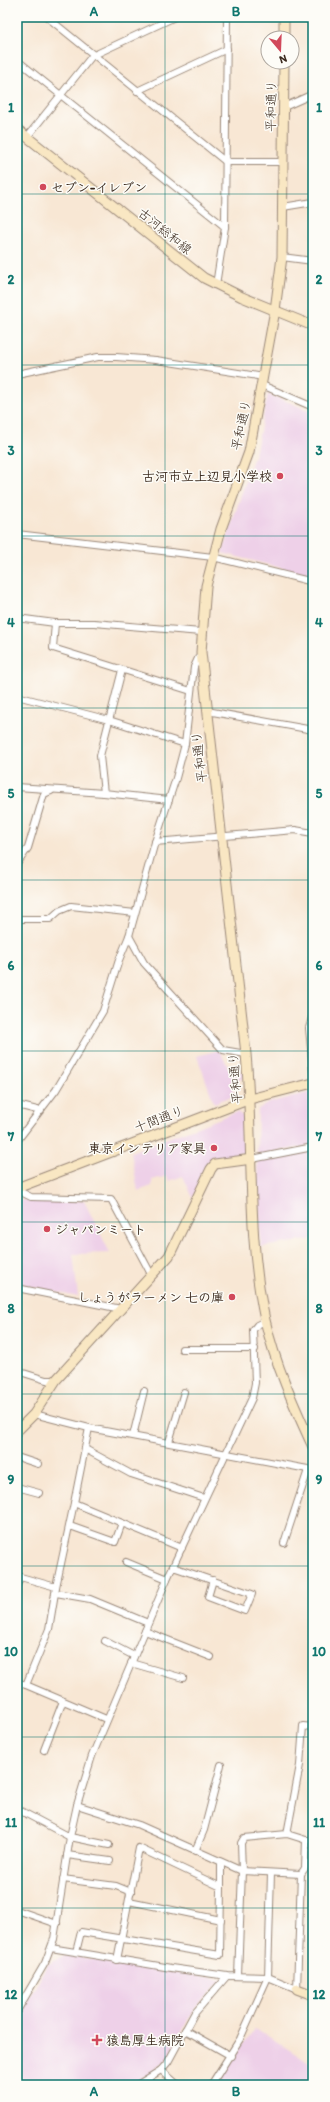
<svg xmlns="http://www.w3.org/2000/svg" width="330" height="2102" font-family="Itim,'Klee One',sans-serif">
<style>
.built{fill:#eed0e8}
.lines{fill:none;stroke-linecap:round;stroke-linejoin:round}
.street-casing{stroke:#9a8879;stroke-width:8}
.secondary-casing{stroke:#9a8879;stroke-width:11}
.street{stroke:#fff;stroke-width:6}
.secondary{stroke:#f9e7c3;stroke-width:9}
.grid{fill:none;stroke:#0f766e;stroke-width:1;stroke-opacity:0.55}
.poi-dot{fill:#d1495b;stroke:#fdfcf7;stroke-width:1.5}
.labels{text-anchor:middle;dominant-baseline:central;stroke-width:3;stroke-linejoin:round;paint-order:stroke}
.street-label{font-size:13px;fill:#3b2a1e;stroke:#fdfcf7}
.poi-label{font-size:13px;font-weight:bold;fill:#3b2a1e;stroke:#fdfcf7;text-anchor:start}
.neatline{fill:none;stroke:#0f766e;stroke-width:1.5}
.grid-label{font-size:13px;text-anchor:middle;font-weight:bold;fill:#0f766e}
</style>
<rect width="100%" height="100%" fill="#fdfcf7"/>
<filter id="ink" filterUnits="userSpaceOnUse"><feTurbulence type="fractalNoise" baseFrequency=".025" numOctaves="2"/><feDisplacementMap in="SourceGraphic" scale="8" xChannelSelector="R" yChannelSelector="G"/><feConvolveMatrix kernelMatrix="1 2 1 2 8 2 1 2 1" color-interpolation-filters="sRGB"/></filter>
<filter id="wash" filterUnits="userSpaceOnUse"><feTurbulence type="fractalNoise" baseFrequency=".012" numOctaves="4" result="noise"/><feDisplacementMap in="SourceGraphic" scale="16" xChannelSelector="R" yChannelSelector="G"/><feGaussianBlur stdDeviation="0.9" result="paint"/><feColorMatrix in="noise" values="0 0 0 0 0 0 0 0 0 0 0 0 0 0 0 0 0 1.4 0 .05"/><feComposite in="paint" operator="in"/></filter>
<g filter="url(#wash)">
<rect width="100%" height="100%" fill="#f8e7d4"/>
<g class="built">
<polygon points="268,394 313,412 313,576 222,553 256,450"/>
<polygon points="219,1050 232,1074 243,1071 244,1078 231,1081 235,1095 214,1103 197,1056"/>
<polygon points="311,1092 313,1145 259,1155 257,1153 258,1109 269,1103"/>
<polygon points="237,1112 244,1117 245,1152 215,1161 204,1170 193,1198 183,1176 169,1181 167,1176 152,1180 152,1186 138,1191 131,1152"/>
<polygon points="313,1150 313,1239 261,1247 257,1162 259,1159"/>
<polygon points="17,1200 84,1201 110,1253 73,1254 78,1297 17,1284"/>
<polygon points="67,1955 221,1979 222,1980 197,2006 189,2018 166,2061 159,2067 133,2085 17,2085 17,2019 48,1964"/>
<polygon points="255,2028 313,2065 313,2085 215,2085"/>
</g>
</g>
<g filter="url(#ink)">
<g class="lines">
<defs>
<g id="street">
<polyline points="47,17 226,162 283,162"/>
<polyline points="17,60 225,227"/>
<polyline points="137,91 227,49"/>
<polyline points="284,107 313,94"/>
<polyline points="27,137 92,56 175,17"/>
<polyline points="283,207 313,202"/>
<polyline points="282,257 313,261"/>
<polyline points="216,285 225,227 227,17"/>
<polyline points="17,374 98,357 116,357 156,360 264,377"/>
<polyline points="262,385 313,407"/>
<polyline points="17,534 213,557 313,582"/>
<polyline points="17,618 55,623 94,623 201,632"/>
<polyline points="55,623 53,648 191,691"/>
<polyline points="17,696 109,720 185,744"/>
<polyline points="207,711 313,730"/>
<polyline points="17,787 104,793 169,800"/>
<polyline points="104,793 100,756 122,670"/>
<polyline points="155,842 295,830 313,833"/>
<polyline points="17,864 28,848 44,794 51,791"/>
<polyline points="17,919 50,919 59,911 71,906 135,913"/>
<polyline points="129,936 144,963 223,1050 246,1054"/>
<polyline points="313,1014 309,1028 313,1071"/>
<polyline points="17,1105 41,1111"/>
<polyline points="17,1141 56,1090 103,1011 119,960 129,936 155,842 176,778 185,744 194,667 201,652"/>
<polyline points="252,1159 313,1147"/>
<polyline points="17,1190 31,1197 111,1199 152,1276"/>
<polyline points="17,1288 121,1309"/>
<polyline points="182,1349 255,1349"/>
<polyline points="17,1371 46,1380 56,1380"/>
<polyline points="34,1414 89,1428 313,1470"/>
<polyline points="89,1428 74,1503 182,1548"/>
<polyline points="133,1436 144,1391"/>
<polyline points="169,1442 184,1392"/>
<polyline points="85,1449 131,1474 204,1498"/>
<polyline points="17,1457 38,1464"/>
<polyline points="17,1487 39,1493"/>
<polyline points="70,1526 115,1542 122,1523"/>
<polyline points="284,1543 308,1470"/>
<polyline points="126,1562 167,1579"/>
<polyline points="173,1567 252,1594 245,1611 208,1597 213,1580"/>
<polyline points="17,1576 56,1587 74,1503"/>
<polyline points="17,1585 20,1577"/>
<polyline points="56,1593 90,1599 148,1623"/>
<polyline points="145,1631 211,1657"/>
<polyline points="105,1641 134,1656"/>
<polyline points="131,1663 183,1678"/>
<polyline points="17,1682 26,1685 49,1629 56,1587"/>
<polyline points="26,1685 106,1719"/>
<polyline points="44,1750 63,1701"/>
<polyline points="77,1805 139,1825 242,1871 301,1874"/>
<polyline points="17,1809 70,1837 109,1845"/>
<polyline points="287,1834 300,1765 303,1726 313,1727"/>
<polyline points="195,1851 204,1830 221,1765"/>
<polyline points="67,1855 110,1861"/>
<polyline points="221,1862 221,1887"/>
<polyline points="63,1879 116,1886 131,1892"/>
<polyline points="129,1901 221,1920"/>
<polyline points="17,1910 57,1924"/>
<polyline points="51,1948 171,1968 227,1976 268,1977 297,1989 301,1874 305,1868 306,1840"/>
<polyline points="76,1952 81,1932 220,1955 221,1887 139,1848 117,1960"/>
<polyline points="238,1976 242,1871 241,1843 244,1838 287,1834 306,1840 313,1840"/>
<polyline points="17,2011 45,1963 54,1939 70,1837 77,1805 92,1756 167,1579 252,1398 255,1383 253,1330 257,1325 265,1321"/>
<polyline points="185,2030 231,2056"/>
<polyline points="161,2070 178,2085"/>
<polyline points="137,2085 161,2070 168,2062 194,2014 227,1976"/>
<polyline points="211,2085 240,2039 268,1977 271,1873"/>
</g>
<g id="secondary">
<polyline points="284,38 284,17"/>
<path d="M284,62L282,257L275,310L249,452L221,529L206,586L201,652L246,1054C254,1142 246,1233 265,1320C275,1364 294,1406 313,1447"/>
<polyline points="17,129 204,278 242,297 313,326"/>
<polyline points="17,1188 250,1099 313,1083"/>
<polyline points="17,1431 34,1414 56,1380 169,1256 211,1169 215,1164 252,1159"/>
<polyline points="297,1989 313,1995"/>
</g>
</defs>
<use href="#street" class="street-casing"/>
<use href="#secondary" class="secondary-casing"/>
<use href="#street" class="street"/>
<use href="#secondary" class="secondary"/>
</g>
</g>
<path class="grid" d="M165,17V2085M17,194H313M17,365H313M17,536H313M17,708H313M17,880H313M17,1051H313M17,1222H313M17,1394H313M17,1566H313M17,1737H313M17,1908H313"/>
<g class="poi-dot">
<circle cx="43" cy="187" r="4"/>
<circle cx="280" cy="476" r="4"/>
<circle cx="214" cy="1148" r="4"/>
<circle cx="47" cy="1229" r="4"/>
<circle cx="232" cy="1297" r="4"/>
<path d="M95 2034h4v4h4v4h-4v4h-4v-4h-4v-4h4z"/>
</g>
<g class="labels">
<g class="street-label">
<text transform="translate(271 106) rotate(-89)">平和通り</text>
<text transform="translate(165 231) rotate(39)">古河総和線</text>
<text transform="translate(241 425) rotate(-78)">平和通り</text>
<text transform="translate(199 757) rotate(-97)">平和通り</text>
<text transform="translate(235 1078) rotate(-95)">平和通り</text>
<text transform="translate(159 1119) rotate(-21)">十間通り</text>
</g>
<g class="poi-label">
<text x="51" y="187">セブン-イレブン</text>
<text x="272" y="476" text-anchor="end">古河市立上辺見小学校</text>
<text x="206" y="1148" text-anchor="end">東京インテリア家具</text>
<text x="55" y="1229">ジャパンミート</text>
<text x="224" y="1297" text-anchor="end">しょうがラーメン 七の庫</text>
<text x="106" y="2040">猿島厚生病院</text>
</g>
</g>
<rect width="330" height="2102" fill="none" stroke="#fdfcf7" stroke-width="44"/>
<g transform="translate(280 50) rotate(161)"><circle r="19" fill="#fdfcf7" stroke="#afa8a0"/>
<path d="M0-3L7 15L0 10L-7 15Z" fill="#d1495b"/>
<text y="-6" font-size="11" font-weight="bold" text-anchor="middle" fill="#3b2a1e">N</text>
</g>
<rect x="22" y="22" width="286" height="2058" class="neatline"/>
<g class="grid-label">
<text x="94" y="16">A</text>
<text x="236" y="16">B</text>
<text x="11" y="112">1</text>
<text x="319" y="112">1</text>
<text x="11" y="284">2</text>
<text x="319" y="284">2</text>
<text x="11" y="455">3</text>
<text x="319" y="455">3</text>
<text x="11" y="627">4</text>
<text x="319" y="627">4</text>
<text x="11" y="798">5</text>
<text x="319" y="798">5</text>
<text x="11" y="970">6</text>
<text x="319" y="970">6</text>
<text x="11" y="1141">7</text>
<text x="319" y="1141">7</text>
<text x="11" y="1313">8</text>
<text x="319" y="1313">8</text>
<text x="11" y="1484">9</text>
<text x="319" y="1484">9</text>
<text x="11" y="1656">10</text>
<text x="319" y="1656">10</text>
<text x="11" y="1827">11</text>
<text x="319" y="1827">11</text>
<text x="11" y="1999">12</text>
<text x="319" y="1999">12</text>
<text x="94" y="2096">A</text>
<text x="236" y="2096">B</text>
</g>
</svg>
